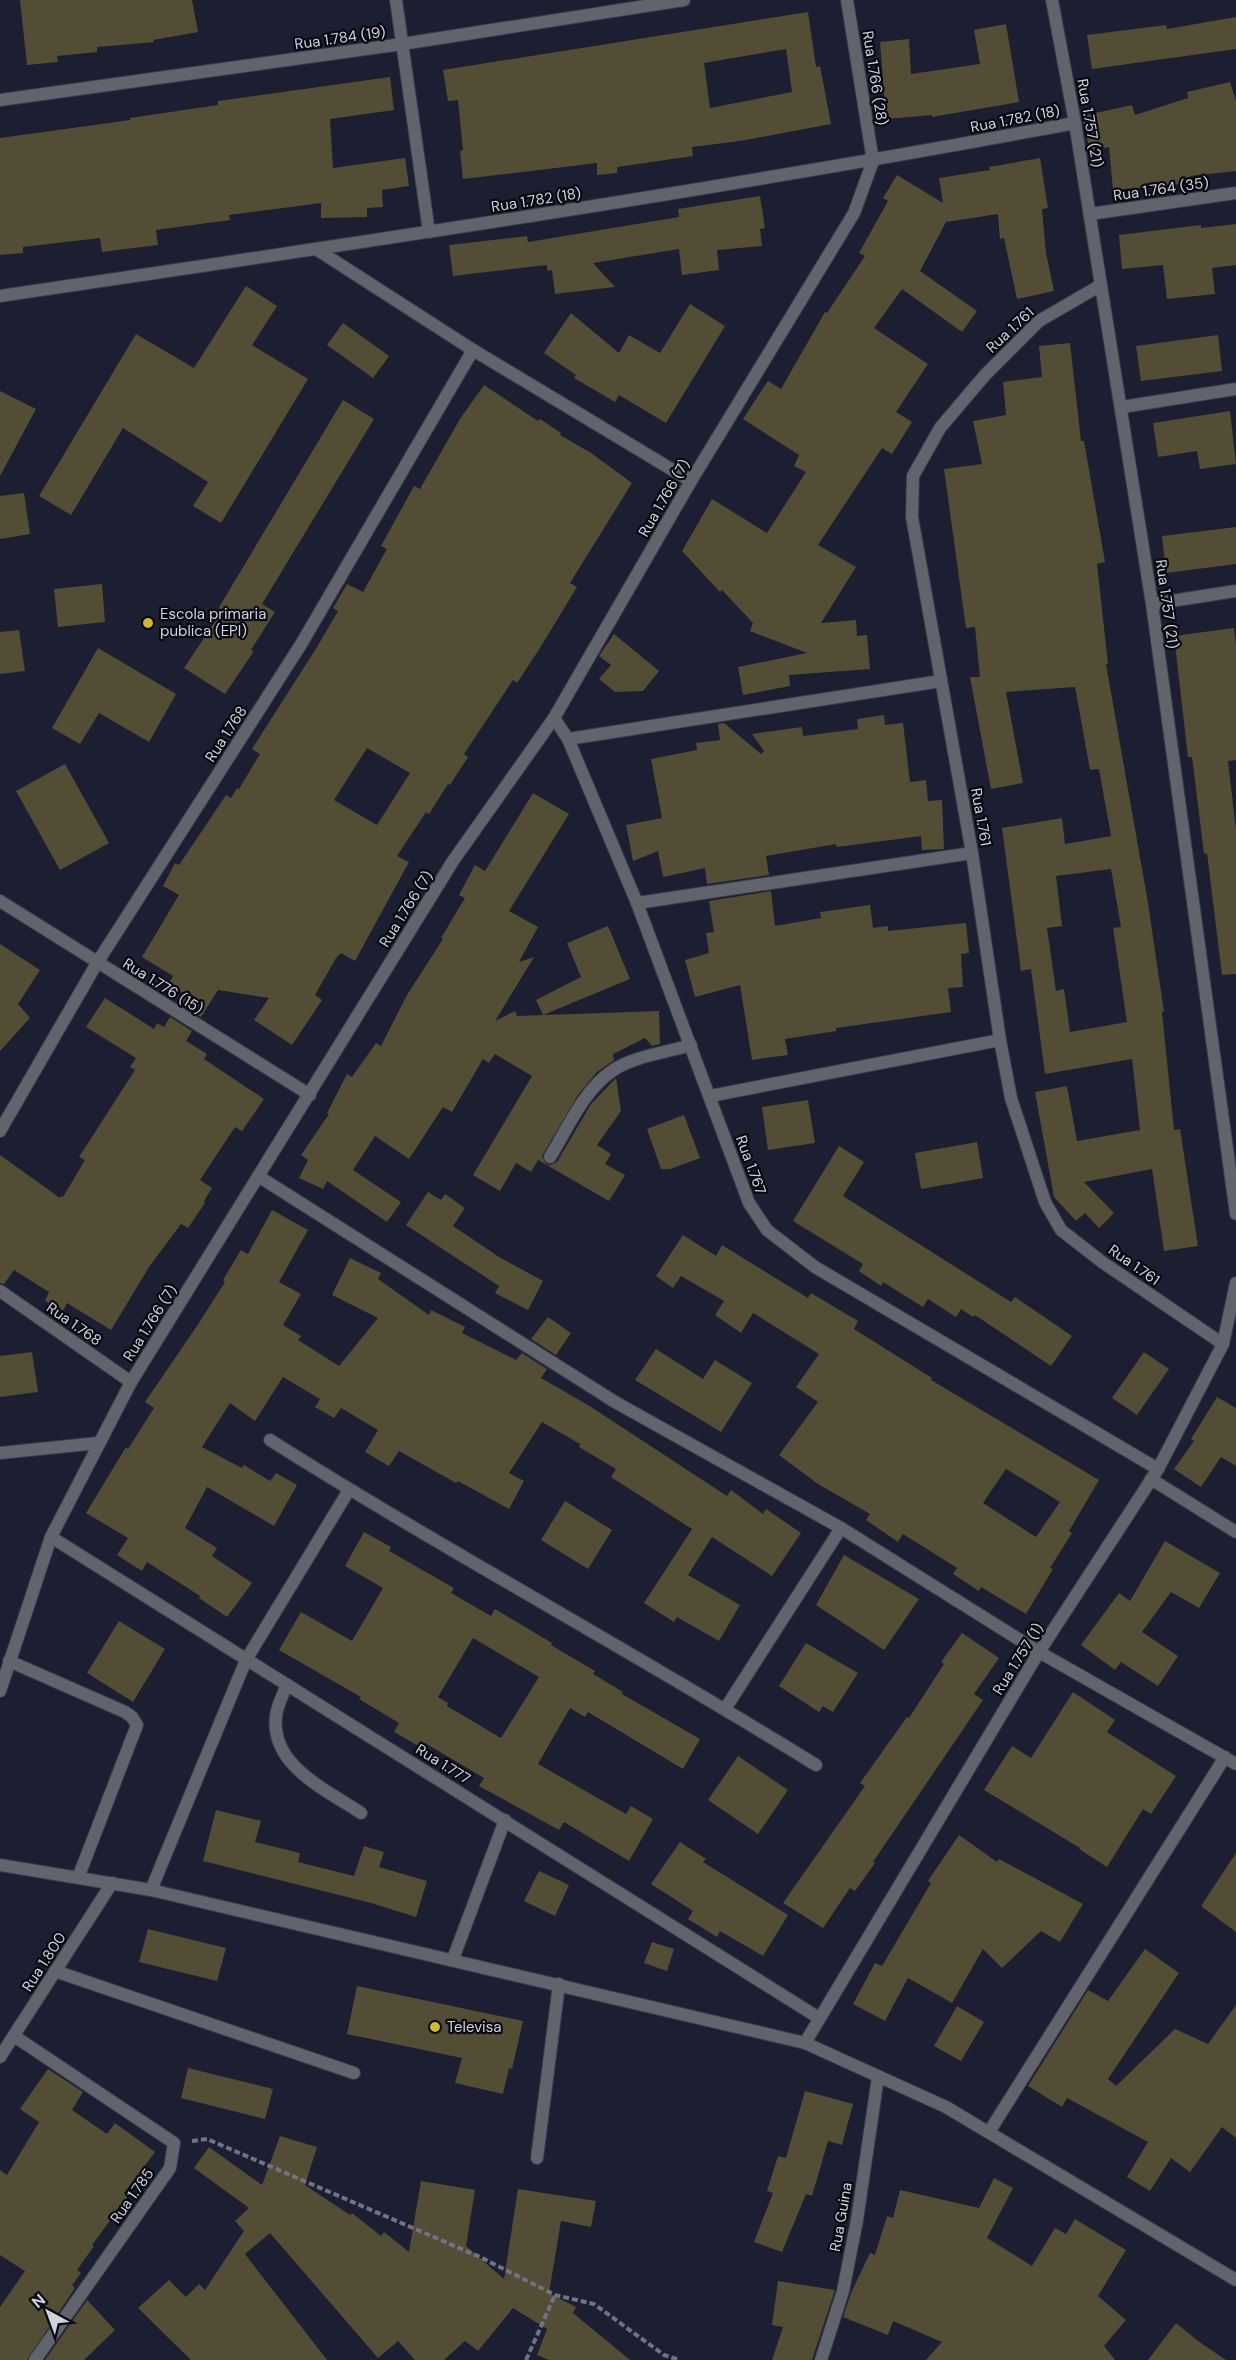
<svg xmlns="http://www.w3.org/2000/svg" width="1236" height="2360" font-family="'DM Sans',sans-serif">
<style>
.building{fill:#534d36;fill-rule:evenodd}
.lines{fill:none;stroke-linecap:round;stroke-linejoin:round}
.service-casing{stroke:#383b4d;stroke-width:14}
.minor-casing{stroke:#383b4d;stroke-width:14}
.tertiary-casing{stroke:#383b4d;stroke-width:14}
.path{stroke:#707383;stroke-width:4;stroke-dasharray:6 3;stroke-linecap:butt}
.service{stroke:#61636d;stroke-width:12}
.minor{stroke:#61636d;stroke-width:12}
.tertiary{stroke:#61636d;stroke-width:12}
.poi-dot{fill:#d3b635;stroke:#080911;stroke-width:2}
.labels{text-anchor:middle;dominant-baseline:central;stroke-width:4.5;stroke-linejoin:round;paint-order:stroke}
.street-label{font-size:15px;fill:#ced1de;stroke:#080911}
.poi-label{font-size:15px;fill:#ced1de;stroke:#080911;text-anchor:start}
</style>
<rect width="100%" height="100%" fill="#1c1e31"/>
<g class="building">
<polygon points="20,0 192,0 198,32 153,40 154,42 97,47 97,52 57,56 58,62 27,65"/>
<path d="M808,12L816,67L820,66L831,124L740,141L692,147L693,156L617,167V173L597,175V163L463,179L460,151L463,150L458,100L448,101L443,70ZM786,49L792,92L710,108L704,63Z"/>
<polygon points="1236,17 1236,49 1092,69 1087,35 1166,25 1167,29"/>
<polygon points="1006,24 1019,102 932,117 932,115 886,119 880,42 909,39 911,74 980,64 974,30"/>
<polygon points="390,77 394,110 330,119 333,168 405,158 409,186 382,190 383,207 367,208 367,217 321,218 321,203 229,215 230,220 156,230 158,245 102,252 100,238 23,247 23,253 0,255 0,138 130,120 130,118 218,105 218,101"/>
<polygon points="1230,82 1236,101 1236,171 1190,176 1191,183 1113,190 1109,147 1090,151 1082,116 1132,105 1135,115 1188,98 1187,92"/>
<polygon points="1040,158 1048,208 1042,209 1046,253 1054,291 1017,299 1004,238 1000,239 998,214 946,222 920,271 977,311 962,332 902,289 874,328 928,364 896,412 912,422 892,454 882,448 818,545 856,567 821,623 856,620 857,636 867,635 870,669 789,675 790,686 743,695 738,667 807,653 750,631 753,623 722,590 720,592 682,551 712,499 767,533 806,472 794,466 799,455 743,419 768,381 781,389 825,312 827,313 865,256 859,253 888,201 883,198 897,175 943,203 939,178 990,170 989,167"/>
<polygon points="760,196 765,228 760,229 762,246 717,250 719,270 682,275 679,249 593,263 615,287 555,294 552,270 547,271 547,265 453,276 449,245 527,236 528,242 679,217 678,209"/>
<polygon points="1236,224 1236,265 1212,268 1215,294 1167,299 1163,265 1122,269 1119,235 1201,225 1201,228"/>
<polygon points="246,286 277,306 252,345 308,379 221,523 193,506 208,482 123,428 71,515 39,496 136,334 194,368"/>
<polygon points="690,304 725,326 666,423 619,395 615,402 574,378 576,375 544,353 571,313 619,353 629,335 660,353"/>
<polygon points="343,323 389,356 373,378 327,345"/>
<polygon points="1218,335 1222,371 1141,381 1136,346"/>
<path d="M1070,343L1081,441H1084L1105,562L1097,564L1108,664H1106L1148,903L1164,1012H1162L1174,1130L1180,1129L1198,1246L1164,1251L1152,1169L1084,1182L1114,1213L1099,1228L1085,1213L1076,1221L1054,1197L1035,1092L1067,1086L1077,1141L1140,1130L1132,1059L1045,1074L1031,969L1021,971L1002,828L1062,818L1065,844L1111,836L1099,769L1090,770L1075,687L1006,692L1023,783L991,789L970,677H980L975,627L966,628L944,469L982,464L973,421L1006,415L1003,382L1042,377L1039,346ZM1111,869L1121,927L1113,928L1127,1022L1070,1032L1064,989L1056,991L1047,928L1062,926L1056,876Z"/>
<path d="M484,385L538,421L540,419L561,433L560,435L591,453L632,483L570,583L577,587L540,648L517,683L513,680L464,754L468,757L450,785L448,784L429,814L426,812L397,856L409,862L355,961L341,953L336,958L315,995L322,1000L292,1045L254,1020L269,998L218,990L201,1017L180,1004L186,995L169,983L173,976L142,957L179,895L163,886L175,863L179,865L226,795L231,798L237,788L239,789L260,754L252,749L317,647L338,611L333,608L347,584L363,592L387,549L381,546L414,486L420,489L460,419ZM367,748L410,773L377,825L334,800Z"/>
<polygon points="0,391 36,409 0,476"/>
<polygon points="343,400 374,419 262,604 275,612 251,650 254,651 225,694 184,668 222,611 218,609"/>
<polygon points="1230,411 1236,464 1200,469 1197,451 1158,457 1153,423"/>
<polygon points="24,493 30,534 0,539 0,496"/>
<polygon points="1236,527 1236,564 1166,573 1162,536"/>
<polygon points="102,584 105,622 58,627 54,589"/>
<polygon points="1234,628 1236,646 1236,760 1228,761 1236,830 1236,974 1222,975 1207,853 1204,854 1192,757 1188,757 1174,636"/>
<polygon points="19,630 25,671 0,674 0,632"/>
<polygon points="614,634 659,671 643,691 615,692 599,679 611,665 599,656"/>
<polygon points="98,648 176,694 149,742 99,713 80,744 52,728"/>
<polygon points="884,715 885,725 903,723 910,782 926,780 928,801 942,800 944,849 922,850 921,836 837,847 836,844 766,856 769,875 707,884 705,868 663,877 658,851 633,861 626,825 662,818 651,759 697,750 696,743 720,740 718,724 724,723 761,754 764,751 752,734 802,727 803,736 858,729 857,719"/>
<polygon points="65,764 109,843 60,870 16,791"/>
<polygon points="533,793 569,814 509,911 538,927 519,962 534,957 495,1021 515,1011 517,1016 659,1011 660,1044 652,1046 645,1038 613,1054 614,1060 596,1073 578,1095 542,1156 546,1164 550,1165 557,1162 591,1104 616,1078 621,1111 597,1145 611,1154 605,1164 625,1175 609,1201 538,1160 531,1172 516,1163 500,1191 473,1175 532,1076 495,1054 489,1063 483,1059 452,1112 443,1107 409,1159 375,1136 353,1170 401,1202 387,1222 327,1181 323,1189 299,1178 308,1160 301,1155 329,1114 327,1113 347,1074 352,1077 376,1043 381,1046 407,995 443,939 441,938 465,898 459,895 475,865 485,871"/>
<polygon points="771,891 775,926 821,918 820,912 870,905 873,928 888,926 888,931 966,923 969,953 961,954 963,987 948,988 951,1012 836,1028 836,1031 785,1039 788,1055 752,1060 740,985 695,997 685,960 709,953 706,933 714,932 709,901"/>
<polygon points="608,926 630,979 543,1015 536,1000 581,977 567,943"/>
<polygon points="0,944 40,970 18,1004 30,1018 0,1051"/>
<polygon points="105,998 154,1029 157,1023 164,1027 170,1017 192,1031 186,1041 207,1054 204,1059 264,1099 242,1131 235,1127 200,1180 212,1188 204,1201 205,1203 188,1228 181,1224 149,1267 111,1330 67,1303 63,1311 45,1301 49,1292 14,1270 4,1284 0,1283 0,1155 60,1198 61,1196 63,1197 85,1160 79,1157 135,1070 130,1067 136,1058 86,1027"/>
<polygon points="808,1100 815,1143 768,1150 762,1107"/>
<polygon points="684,1115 700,1158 670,1169 661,1169 647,1129"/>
<polygon points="977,1142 983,1178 921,1189 915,1153"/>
<polygon points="839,1146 864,1162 843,1196 1011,1302 1015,1297 1072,1336 1051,1366 975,1315 973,1317 961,1309 956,1317 928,1299 923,1307 883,1282 881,1286 859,1271 863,1264 793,1221"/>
<polygon points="428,1192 441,1200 445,1194 465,1208 453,1226 499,1257 543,1281 528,1310 495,1293 499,1286 406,1225"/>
<polygon points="272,1210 308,1230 279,1282 301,1294 283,1325 301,1336 298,1340 339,1366 378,1318 332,1295 350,1258 381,1273 378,1279 429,1315 431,1310 465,1327 462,1333 516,1360 522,1353 547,1369 541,1378 588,1405 727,1496 731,1490 763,1514 766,1509 801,1533 772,1576 712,1537 688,1575 740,1605 719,1641 677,1617 674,1622 644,1603 692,1529 611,1477 616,1469 579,1447 580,1444 542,1422 509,1473 524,1481 509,1509 458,1481 456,1483 399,1451 389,1466 365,1452 378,1430 341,1408 334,1418 315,1407 320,1399 283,1377 255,1421 230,1403 202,1447 242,1468 244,1465 270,1481 276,1473 297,1485 274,1526 207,1487 185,1528 217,1548 212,1556 252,1583 227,1617 199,1598 200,1596 147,1562 142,1571 117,1555 128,1538 86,1513 126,1447 128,1449 154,1408 145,1402 197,1326 225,1282 223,1280 241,1250 248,1254"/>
<path d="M683,1235L716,1256L722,1245L808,1298L811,1293L858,1321L854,1329L932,1378L931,1380L1099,1480L1069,1531L1072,1533L1050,1568L1053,1569L1026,1614L981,1587L979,1591L953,1574L957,1568L903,1534L898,1542L866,1520L870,1514L818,1484L779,1455L818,1402L796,1387L819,1354L753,1313L741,1333L715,1315L724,1301L681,1276L673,1288L656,1276ZM1006,1469L1060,1502L1036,1537L983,1503Z"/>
<polygon points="548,1317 571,1333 556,1355 531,1339"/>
<polygon points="656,1349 703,1379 715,1360 752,1383 721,1432 635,1380"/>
<polygon points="32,1352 38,1392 0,1397 0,1356"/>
<polygon points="1144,1352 1169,1369 1137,1415 1112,1398"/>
<polygon points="1217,1397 1236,1408 1236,1466 1221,1457 1201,1487 1174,1469 1194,1441 1191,1439"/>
<polygon points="565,1501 612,1530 588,1569 541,1540"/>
<path d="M364,1532L391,1547L389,1551L454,1588L451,1593L491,1616L495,1609L552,1643L551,1645L595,1671L593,1674L623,1692L622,1694L700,1739L683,1769L588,1712L585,1717L570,1708L538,1764L626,1814L631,1806L653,1819L629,1861L564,1822L559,1830L479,1786L484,1778L425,1743L422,1748L394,1732L399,1723L359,1699L361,1697L279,1650L301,1612L352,1641L383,1588L345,1566ZM473,1638L539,1677L501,1738L447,1706L448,1703L438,1697Z"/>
<polygon points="1165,1541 1220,1573 1199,1608 1171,1592 1142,1632 1178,1656 1158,1686 1121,1662 1115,1670 1081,1645 1119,1593 1130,1601"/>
<polygon points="844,1555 919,1599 884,1650 816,1605"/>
<polygon points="119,1621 165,1649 133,1702 87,1673"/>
<polygon points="962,1633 999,1658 974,1694 983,1700 873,1862 875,1863 855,1891 850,1888 823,1928 783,1903 865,1786 860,1783 907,1717 909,1718 944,1664 941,1662"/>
<polygon points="806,1643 858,1673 833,1712 823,1706 819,1712 779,1686"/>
<polygon points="1073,1692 1115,1720 1107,1732 1176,1776 1151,1814 1143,1809 1107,1867 1079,1849 1080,1848 984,1790 1012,1746 1031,1758"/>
<polygon points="738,1756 788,1790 758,1834 708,1800"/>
<polygon points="216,1810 261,1821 255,1842 300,1853 298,1862 354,1876 364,1846 384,1852 379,1867 427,1881 416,1917 371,1903 203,1861"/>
<polygon points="959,1835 997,1862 999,1859 1083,1904 1060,1942 1041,1931 1002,1968 983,1949 952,2003 908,1978 885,2021 853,2004 875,1963 882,1966 931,1883 928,1881"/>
<polygon points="680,1842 706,1859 703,1862 788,1915 763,1956 720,1931 717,1937 688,1919 693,1911 651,1884"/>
<polygon points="1236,1853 1236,1932 1201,1906"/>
<polygon points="539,1871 569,1885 555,1916 524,1901"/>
<polygon points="148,1929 226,1948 217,1981 139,1962"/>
<polygon points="652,1942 674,1949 667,1971 644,1963"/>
<polygon points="1145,1949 1179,1973 1108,2079 1116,2086 1175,2029 1208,2044 1236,2005 1236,2138 1222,2127 1190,2172 1171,2158 1150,2191 1127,2177 1148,2142 1067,2098 1062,2107 1028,2086 1088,1990 1108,2001"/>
<polygon points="357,1986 523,2021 512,2069 509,2068 503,2094 455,2083 462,2058 347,2034"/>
<polygon points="957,2006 984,2022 961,2061 934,2046"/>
<polygon points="188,2068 273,2089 265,2119 181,2098"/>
<polygon points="48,2069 83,2092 72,2110 107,2134 115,2123 155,2152 124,2193 128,2196 92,2245 94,2246 77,2270 81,2273 72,2285 75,2288 27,2360 0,2360 0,2307 25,2271 0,2255 0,2170 7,2175 39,2122 20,2109"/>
<polygon points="805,2091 853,2104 842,2145 828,2141 812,2196 806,2194 782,2252 754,2242 773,2193 767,2191 778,2156 786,2158"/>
<polygon points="280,2136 317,2147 305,2185 350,2215 352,2213 381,2236 384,2232 409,2252 421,2181 475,2190 466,2246 504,2279 518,2189 596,2201 591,2227 561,2221 549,2293 576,2307 573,2313 630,2360 549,2360 537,2355 547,2329 513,2308 478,2351 465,2341 444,2360 415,2360 398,2341 378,2358 270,2233 245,2254 327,2360 191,2360 138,2308 169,2280 186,2297 199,2284 205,2290 244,2231 235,2221 249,2208 194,2168 209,2147 262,2185"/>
<polygon points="994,2178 1013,2188 987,2238 1032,2266 1055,2228 1066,2234 1075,2219 1126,2250 1098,2296 1126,2320 1104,2346 1115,2360 926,2360 942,2342 893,2321 888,2335 843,2317 851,2293 870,2253 875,2255 887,2216 893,2218 900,2190 979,2208"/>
<polygon points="778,2281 835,2290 812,2360 772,2360 783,2327 772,2325"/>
<polygon points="87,2300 115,2330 84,2360 45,2360"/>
<polygon points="1176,2323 1198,2341 1226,2360 1148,2360"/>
</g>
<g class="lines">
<defs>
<g id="service">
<polyline points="9,1661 125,1712 132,1717 137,1725 78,1878"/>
<path d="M287,1685C283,1694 277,1706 276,1716C270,1766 327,1790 361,1813"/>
<polyline points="55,1971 354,2073"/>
<polyline points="537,2158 559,1984"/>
</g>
<g id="minor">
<polyline points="396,0 429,232"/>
<polyline points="1052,0 1075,123 1152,604 1236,1214"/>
<polyline points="0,100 402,44 684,0"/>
<polyline points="1090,214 1236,193"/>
<polyline points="316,249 473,350 691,481"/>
<polyline points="1101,285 1039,321 985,375 940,428 913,476 912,517 972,853 1000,1040 1011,1098 1045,1202 1061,1230 1102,1262 1223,1344"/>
<path d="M0,296C359,243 718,190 1075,123"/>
<polyline points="1122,407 1236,389"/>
<polyline points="1152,604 1236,591"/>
<polyline points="554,718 568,739 637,903 749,1203 767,1230 815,1267 1158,1469"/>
<polyline points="568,739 941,681"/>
<polyline points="0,901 310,1095"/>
<polyline points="637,903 972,853"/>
<polyline points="710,1096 1000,1040"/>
<polyline points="0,1131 97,963 300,646 473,350"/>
<path d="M550,1157C568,1128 583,1091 612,1071C631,1057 668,1052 691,1045"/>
<polyline points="258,1176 615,1402 841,1528 1039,1652 1236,1764"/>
<polyline points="0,1291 131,1382"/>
<path d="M270,1440C449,1553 636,1653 816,1765"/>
<polyline points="0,1453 98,1443"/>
<polyline points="1151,1479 1236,1532"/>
<polyline points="51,1537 819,2018"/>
<polyline points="0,1691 51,1537 131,1382 453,861 554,718 691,481 854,213 873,161 847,0"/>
<polyline points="725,1709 841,1528"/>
<polyline points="151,1890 246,1660 349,1490"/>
<polyline points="453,1959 505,1820"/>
<polyline points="14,2036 174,2143 170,2168 35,2360"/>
<polyline points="805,2043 1039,1652 1158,1469 1223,1344 1236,1283"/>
<polyline points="0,2057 112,1883"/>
<polyline points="989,2132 1225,1757"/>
<polyline points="821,2360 843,2291 857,2220 878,2077"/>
</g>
<polyline id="tertiary" points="0,1865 151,1890 805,2043 946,2107 1236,2280"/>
</defs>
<use href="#service" class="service-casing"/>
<use href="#minor" class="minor-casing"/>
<use href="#tertiary" class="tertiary-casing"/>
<g class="path">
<polyline points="192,2141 207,2139 480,2257 555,2295 594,2304 664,2355 680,2360"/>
<polyline points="526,2360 555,2295"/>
</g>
<use href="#service" class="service"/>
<use href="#minor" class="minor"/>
<use href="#tertiary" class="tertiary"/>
</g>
<g class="poi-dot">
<circle cx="148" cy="623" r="6"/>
<circle cx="435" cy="2027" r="6"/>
</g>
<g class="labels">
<g class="street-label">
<text transform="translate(340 38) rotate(-8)">Rua 1.784 (19)</text>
<text transform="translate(875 78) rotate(81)">Rua 1.766 (28)</text>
<text transform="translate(1015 119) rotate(-11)">Rua 1.782 (18)</text>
<text transform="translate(1090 123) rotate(80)">Rua 1.757 (21)</text>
<text transform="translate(1161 189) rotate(-8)">Rua 1.764 (35)</text>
<text transform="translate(536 200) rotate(-9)">Rua 1.782 (18)</text>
<text transform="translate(1010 330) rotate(-43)">Rua 1.761</text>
<text transform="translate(664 498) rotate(-60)">Rua 1.766 (7)</text>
<text transform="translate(1167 604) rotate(82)">Rua 1.757 (21)</text>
<text transform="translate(226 734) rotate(-57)">Rua 1.768</text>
<text transform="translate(981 817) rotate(80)">Rua 1.761</text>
<text transform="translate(406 909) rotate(-58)">Rua 1.766 (7)</text>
<text transform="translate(163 986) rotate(32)">Rua 1.776 (15)</text>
<text transform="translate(751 1165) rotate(70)">Rua 1.767</text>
<text transform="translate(1134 1265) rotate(35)">Rua 1.761</text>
<text transform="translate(150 1323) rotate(-58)">Rua 1.766 (7)</text>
<text transform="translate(74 1324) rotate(35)">Rua 1.768</text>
<text transform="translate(1018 1659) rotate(-58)">Rua 1.757 (1)</text>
<text transform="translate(443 1764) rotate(32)">Rua 1.777</text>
<text transform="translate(44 1962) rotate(-57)">Rua 1.800</text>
<text transform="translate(132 2196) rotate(-55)">Rua 1.785</text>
<text transform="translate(841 2217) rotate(-80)">Rua Guina</text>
</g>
<g class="poi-label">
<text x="160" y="614">Escola primaria<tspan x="160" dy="17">publica (EPI)</tspan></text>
<text x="447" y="2027">Televisa</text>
</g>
</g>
<g transform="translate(48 2312) rotate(319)" stroke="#080911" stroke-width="4.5" paint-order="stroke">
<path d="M0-4.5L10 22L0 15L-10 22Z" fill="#ced1de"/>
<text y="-9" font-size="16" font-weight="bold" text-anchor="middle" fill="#ced1de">N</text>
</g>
</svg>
